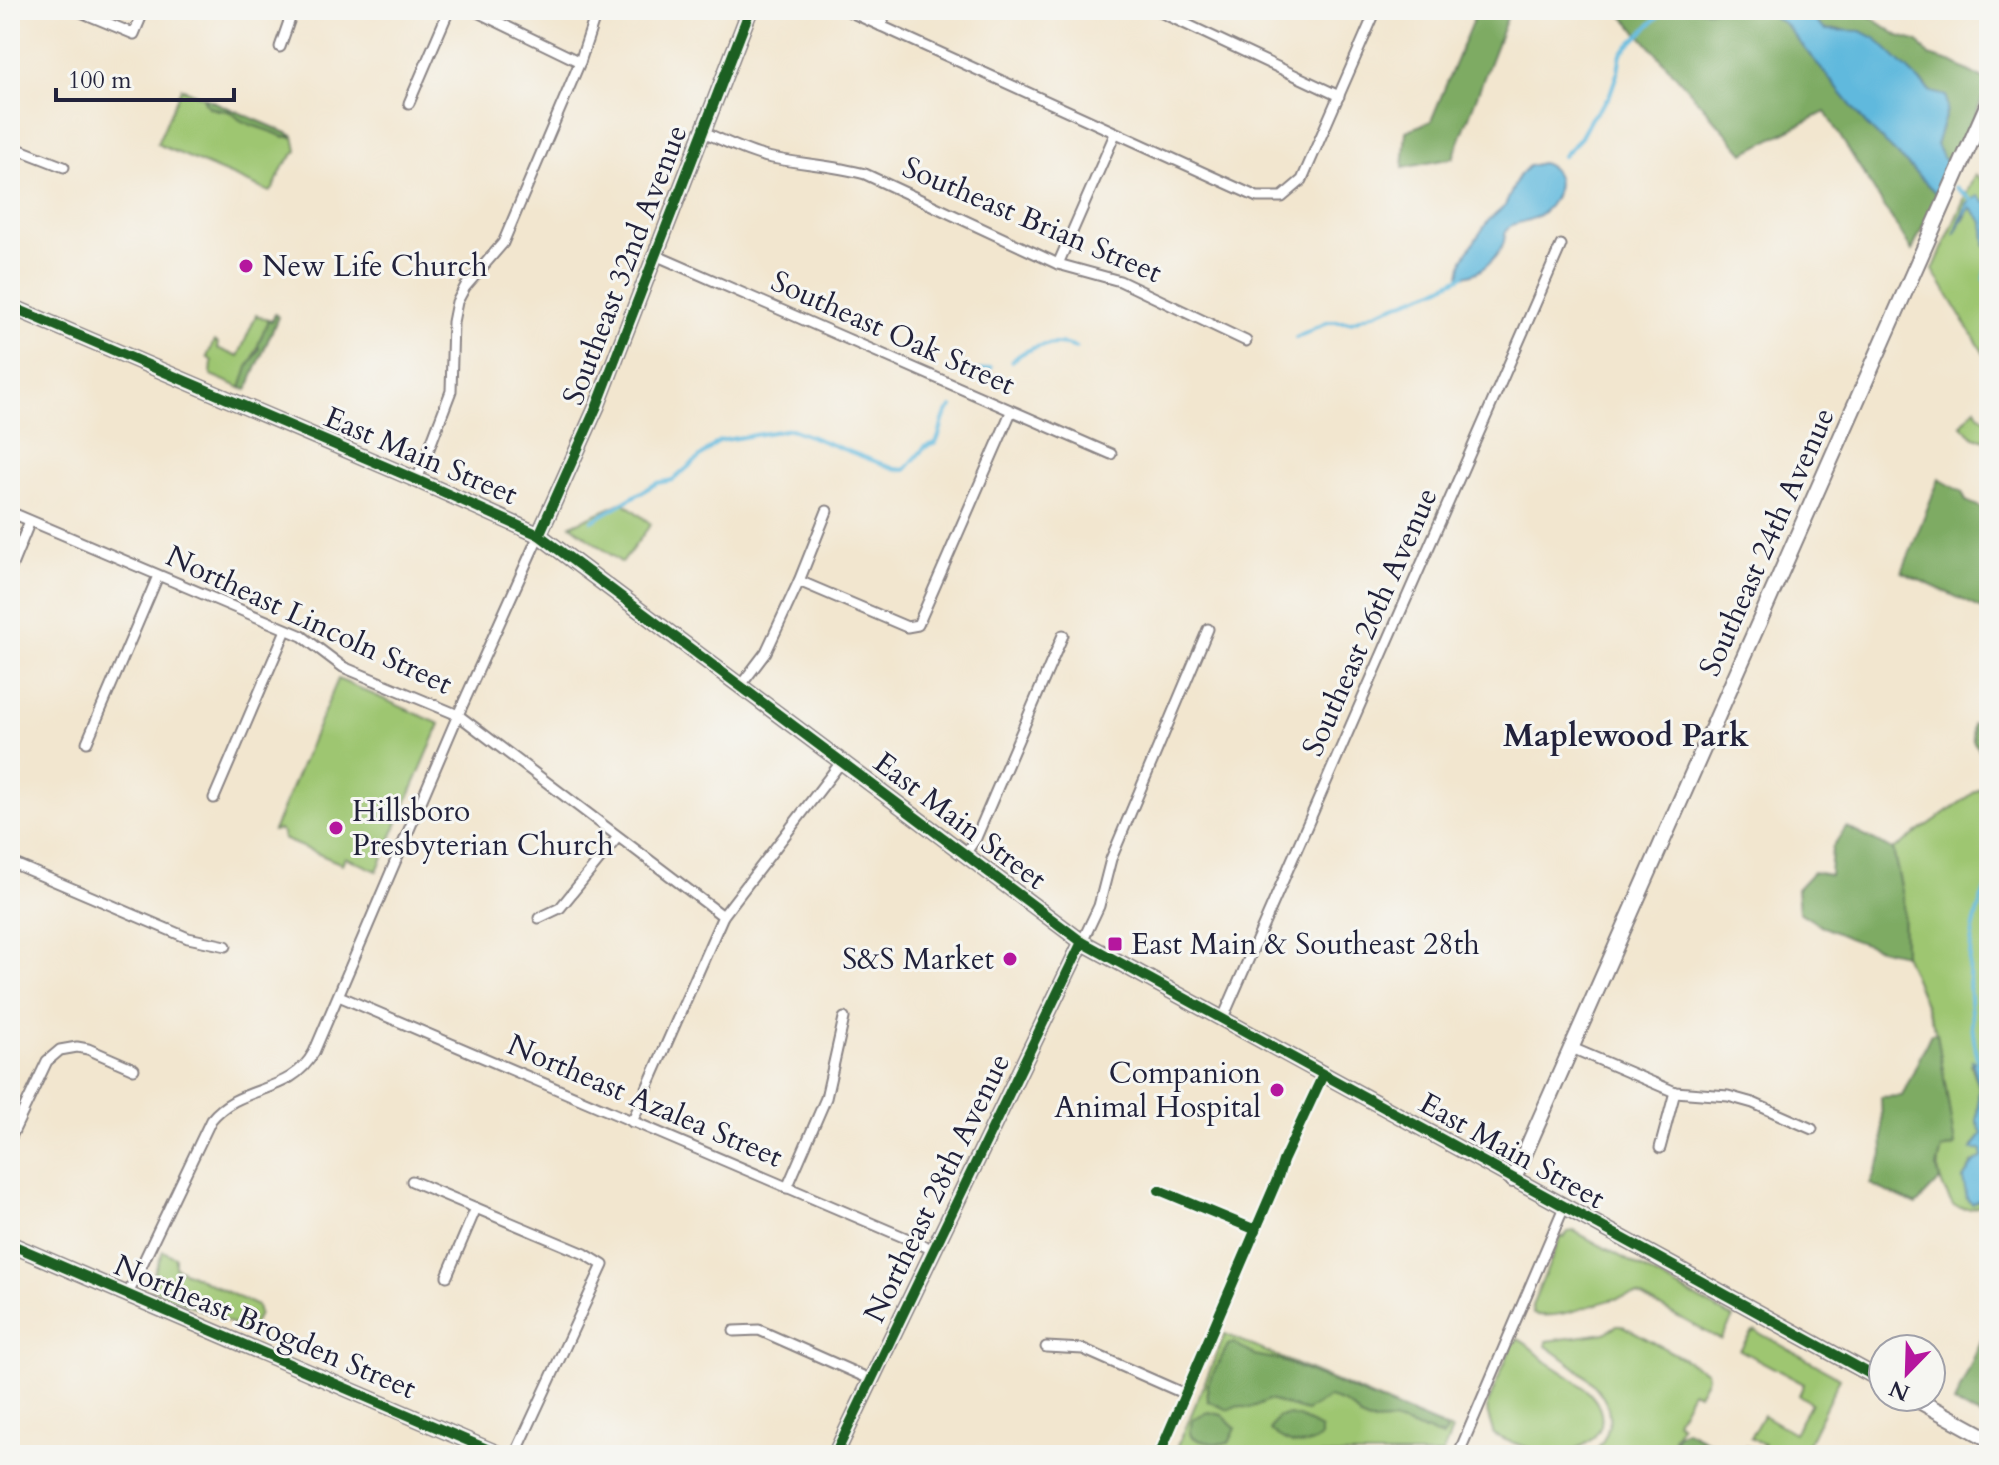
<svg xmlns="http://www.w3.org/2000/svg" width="1999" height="1465" font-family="Cardo,serif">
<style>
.green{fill:#9ec671;stroke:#607456;stroke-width:2}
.forest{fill:#7eab63;stroke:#50664f;stroke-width:2}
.water{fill:#60b9dd;stroke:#416e8c;stroke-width:2}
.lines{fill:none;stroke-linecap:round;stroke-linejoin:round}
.stream{stroke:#60b9dd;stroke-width:4}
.street-casing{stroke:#8a8485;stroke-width:13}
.secondary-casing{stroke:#8a8485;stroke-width:18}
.street{stroke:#fff;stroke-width:9}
.secondary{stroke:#fff;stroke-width:14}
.cycleway-casing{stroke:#f6f6f2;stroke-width:15}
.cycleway{stroke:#1b5e20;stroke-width:10}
.poi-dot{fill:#b5179e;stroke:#f6f6f2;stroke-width:3}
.labels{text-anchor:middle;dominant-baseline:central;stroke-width:6;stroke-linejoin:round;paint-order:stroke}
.street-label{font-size:30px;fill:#22223b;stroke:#f6f6f2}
.poi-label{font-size:30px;fill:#22223b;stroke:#f6f6f2;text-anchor:start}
.neighbourhood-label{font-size:32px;font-weight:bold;fill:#22223b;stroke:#f6f6f2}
</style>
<rect width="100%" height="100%" fill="#f6f6f2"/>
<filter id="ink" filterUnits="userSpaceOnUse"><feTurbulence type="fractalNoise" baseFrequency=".0125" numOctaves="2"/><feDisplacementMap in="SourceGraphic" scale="16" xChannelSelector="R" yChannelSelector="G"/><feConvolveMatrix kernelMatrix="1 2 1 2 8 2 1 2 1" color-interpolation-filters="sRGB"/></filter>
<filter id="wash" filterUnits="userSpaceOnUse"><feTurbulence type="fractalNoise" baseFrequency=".006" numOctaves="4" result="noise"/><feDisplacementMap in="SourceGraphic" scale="32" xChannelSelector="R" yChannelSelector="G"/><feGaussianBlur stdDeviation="1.8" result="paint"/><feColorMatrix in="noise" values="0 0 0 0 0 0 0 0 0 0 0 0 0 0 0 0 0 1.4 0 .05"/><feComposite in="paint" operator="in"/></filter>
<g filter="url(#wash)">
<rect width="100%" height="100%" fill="#f2e6cf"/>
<g class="green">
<path d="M181,88L203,97C207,111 215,109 227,111C235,113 245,123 255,126C267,130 278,132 291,138L294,136L297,151L284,165L273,189L270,192L157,144Z"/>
<polygon points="1975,174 1989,187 1989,206 1979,196 1967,203 1964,220 1970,207 1983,222 1986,247 1989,249 1989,362 1933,270"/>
<polygon points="256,315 268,320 241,388 211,375 212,361 207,357 214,341 218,343 217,348 238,357"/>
<polygon points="1976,407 1979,414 1989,423 1989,436 1986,440 1974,437 1961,425"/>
<polygon points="623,502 651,524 622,563 571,525"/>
<polygon points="338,679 440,724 377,871 345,857 342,864 283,839 283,833 279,830 273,831"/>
<path d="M1989,782V962L1985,979V1033L1989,1065L1977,1061L1971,1065L1979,1086L1977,1121L1982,1134L1973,1147L1982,1150V1157L1972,1164L1963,1179L1985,1196L1989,1185V1199C1976,1210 1969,1211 1953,1206C1941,1183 1934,1175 1942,1149L1955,1146L1937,1033L1904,954L1903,896L1893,850Z"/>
<path d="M1574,1231L1733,1318L1721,1340L1638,1295C1605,1296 1564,1322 1533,1314L1532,1306L1561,1236L1564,1237L1568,1232Z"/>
<polygon points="163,1251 175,1257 175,1267 257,1306 259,1314 250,1332 151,1288 150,1282"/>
<path d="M1617,1325H1622L1706,1371L1707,1378L1698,1394L1692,1391L1676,1421L1681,1425L1673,1438L1676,1447L1690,1455H1591C1639,1409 1583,1372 1546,1346L1547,1341L1605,1333Z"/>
<polygon points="1756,1331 1840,1378 1802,1455 1741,1455 1746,1446 1760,1452 1764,1444 1750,1438 1763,1415 1794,1433 1811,1403 1799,1395 1804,1384 1740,1350 1751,1333"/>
<polygon points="1225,1334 1452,1431 1442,1455 1174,1455"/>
<path d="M1518,1339C1528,1343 1538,1355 1547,1362C1562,1372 1580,1382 1592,1396C1600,1405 1605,1419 1599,1430C1578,1465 1527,1450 1494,1435L1486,1408L1512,1345Z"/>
</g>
<g class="forest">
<polygon points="1477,10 1510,10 1453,158 1403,168 1406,131 1431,121"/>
<polygon points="1618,10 1762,10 1785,24 1866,124 1937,194 1912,251 1825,112 1744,153"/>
<polygon points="1802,10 1860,10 1899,36 1919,42 1929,56 1953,63 1989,82 1957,160 1943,160 1936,145 1947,110 1924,84 1841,29 1825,30"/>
<path d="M203,97L294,136L283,137C269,129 254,128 240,120C236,117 233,113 229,111C217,107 208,113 203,97Z"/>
<polygon points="275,314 278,317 247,390 241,388 248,367 259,349 258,345 268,320 272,321"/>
<polygon points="1939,479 1962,492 1966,501 1978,506 1989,515 1989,612 1902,572"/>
<polygon points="1989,719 1989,762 1973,741 1972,724"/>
<path d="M1846,827L1893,850L1903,896L1904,954C1867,947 1830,933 1799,912L1797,889L1813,872L1830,875L1832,848Z"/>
<polygon points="1931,1033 1937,1033 1955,1146 1942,1149 1937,1168 1940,1180 1916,1205 1870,1184 1883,1154 1881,1097 1902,1096"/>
<polygon points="1989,1323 1989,1421 1954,1403"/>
<path d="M1234,1343L1254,1355L1280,1360L1445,1428L1447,1432L1443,1437L1393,1421L1369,1422L1360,1418C1353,1405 1342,1402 1328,1398L1306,1411L1269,1400L1250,1408L1236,1406L1228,1410L1208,1401L1207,1385L1228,1345Z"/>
<path d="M1208,1412L1222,1415L1236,1428L1229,1443C1216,1444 1199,1444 1190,1434L1192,1419Z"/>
<path d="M1288,1415L1299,1417L1321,1429V1437C1303,1451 1285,1444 1270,1430L1278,1417Z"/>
<polygon points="1686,1430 1716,1445 1714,1455 1691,1454 1677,1446 1675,1439 1678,1433"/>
</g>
<g class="water">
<polygon points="1762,10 1802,10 1825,30 1861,31 1875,38 1931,92 1946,96 1947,110 1936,145 1943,159 1957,160 1937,194 1866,124 1785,24"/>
<path d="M1541,163C1566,170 1560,198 1543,212C1531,223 1516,221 1509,227C1503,232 1506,238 1503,244C1496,259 1476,279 1460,275L1463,259L1488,221L1505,206L1519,175L1529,166Z"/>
<polygon points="1979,196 1989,206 1989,249 1986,247 1983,222 1970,207 1954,235 1967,203"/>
<polygon points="1972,1061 1989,1065 1989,1185 1985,1196 1972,1204 1967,1199 1963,1179 1973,1164 1982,1157 1982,1150 1972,1150 1982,1134 1977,1121 1979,1087"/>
</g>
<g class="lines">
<g class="stream">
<polyline points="1563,156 1581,137 1591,118 1609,97 1618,71 1621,53 1665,10"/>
<polyline points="1956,187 1974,202"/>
<polyline points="1989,260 1985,279 1989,285"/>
<polyline points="1296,338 1328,322 1351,322 1437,289 1464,275"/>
<path d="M1012,361C1028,346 1055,339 1076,348"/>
<polyline points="971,373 991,368"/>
<path d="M592,521L657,483L673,480L719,441L791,429L895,469L905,470L925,447L936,443C943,430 940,417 952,407"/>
<path d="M1978,1066C1968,1007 1961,937 1989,882"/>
</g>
</g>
</g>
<g filter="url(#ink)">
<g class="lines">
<defs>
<g id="street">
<polyline points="76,10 134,34 144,10"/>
<polyline points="473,10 580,62"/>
<polyline points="846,10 1257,197 1282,197 1302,180 1376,10"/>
<polyline points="1156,10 1339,96"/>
<polyline points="881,26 887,10"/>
<polyline points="280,47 293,10"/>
<polyline points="409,103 449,10"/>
<path d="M703,132C723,140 745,152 767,157C799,164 832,165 865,174L1058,264L1120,281L1246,341"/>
<polyline points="10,146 64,167"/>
<polyline points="655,255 1111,454"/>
<polyline points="1058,264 1115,134"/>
<polyline points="417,480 451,391 453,322 457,302 465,287 503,243 580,62 597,10"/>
<polyline points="10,512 302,636 343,667 458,715 723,916"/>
<polyline points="10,570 30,521"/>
<polyline points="799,581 827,511"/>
<polyline points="741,685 766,652 799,581 907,627 918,625 1011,412"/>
<polyline points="87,742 158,576"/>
<polyline points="214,798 286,630"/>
<polyline points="965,854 976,838 1063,635"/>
<polyline points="10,862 188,938 226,946"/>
<polyline points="539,918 560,908 617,838"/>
<polyline points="1082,942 1099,906 1111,859 1208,629"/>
<polyline points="339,996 934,1250"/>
<polyline points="1222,1020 1561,245"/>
<polyline points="1572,1048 1675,1092 1728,1096 1753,1103 1812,1129"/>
<polyline points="632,1122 723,916 842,761"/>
<polyline points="10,1139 47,1061 60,1050 77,1047 88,1049 134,1069"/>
<polyline points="1660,1148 1675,1092"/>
<polyline points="412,1181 585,1254 603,1265 515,1455"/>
<polyline points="787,1188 826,1098 844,1018"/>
<polyline points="1159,1190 1256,1230"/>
<polyline points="447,1276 476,1208"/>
<path d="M128,1294L211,1120C241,1083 290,1096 314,1052L458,715L539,535"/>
<polyline points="734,1331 759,1330 872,1380"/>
<polyline points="1046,1347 1083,1349 1185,1394"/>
<polyline points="1159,1455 1277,1180 1283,1161 1323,1075"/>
<polyline points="1458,1455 1564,1207"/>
</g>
<g id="secondary">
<polyline points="10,306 417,480 539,535 1082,942 1883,1381"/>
<polyline points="539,535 597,406 750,10"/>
<polyline points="1513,1180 1989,101"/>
<polyline points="10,1244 501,1455"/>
<polyline points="1912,1397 1989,1439"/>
<polyline points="835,1455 1082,942"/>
</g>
</defs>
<use href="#street" class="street-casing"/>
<use href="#secondary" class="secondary-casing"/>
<use href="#street" class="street"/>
<use href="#secondary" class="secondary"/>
<defs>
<g id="cycleway">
<polyline points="10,306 417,480 539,535 1082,942 1883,1381"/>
<polyline points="539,535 597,406 750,10"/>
<polyline points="1159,1190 1256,1230"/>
<polyline points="10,1244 501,1455"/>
<polyline points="835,1455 1082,942"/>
<polyline points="1159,1455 1277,1180 1283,1161 1323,1075"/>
</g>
</defs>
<use href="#cycleway" class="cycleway-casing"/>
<use href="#cycleway" class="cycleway"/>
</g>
</g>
<g class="poi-dot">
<circle cx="246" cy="266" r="8"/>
<circle cx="336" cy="828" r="8"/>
<rect x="1107" y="936" width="16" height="16" rx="4"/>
<circle cx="1010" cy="959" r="8"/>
<circle cx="1277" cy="1090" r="8"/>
</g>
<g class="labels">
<g class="street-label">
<text transform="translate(1032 220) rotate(23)">Southeast Brian Street</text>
<text transform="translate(625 265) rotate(-69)">Southeast 32nd Avenue</text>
<text transform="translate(893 333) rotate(24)">Southeast Oak Street</text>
<text transform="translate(421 456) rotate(23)">East Main Street</text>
<text transform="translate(1767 542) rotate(-66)">Southeast 24th Avenue</text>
<text transform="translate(309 620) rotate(25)">Northeast Lincoln Street</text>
<text transform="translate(1370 622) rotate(-66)">Southeast 26th Avenue</text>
<text transform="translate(960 821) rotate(37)">East Main Street</text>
<text transform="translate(645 1101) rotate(23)">Northeast Azalea Street</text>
<text transform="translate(1512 1151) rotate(29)">East Main Street</text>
<text transform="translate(937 1188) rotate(-64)">Northeast 28th Avenue</text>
<text transform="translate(265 1327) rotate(23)">Northeast Brogden Street</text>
</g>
<g class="poi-label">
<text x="262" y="266">New Life Church</text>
<text x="352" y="811">Hillsboro<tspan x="352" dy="34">Presbyterian Church</tspan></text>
<text x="1131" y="944">East Main &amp; Southeast 28th</text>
<text x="994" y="959" text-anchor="end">S&amp;S Market</text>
<text x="1261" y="1073" text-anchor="end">Companion<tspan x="1261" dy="34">Animal Hospital</tspan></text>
</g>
<g class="neighbourhood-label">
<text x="1626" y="736">Maplewood Park</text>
</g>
</g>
<rect width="1999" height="1465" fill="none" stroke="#f6f6f2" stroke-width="40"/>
<g transform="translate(1907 1373) rotate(203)"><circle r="38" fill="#f6f6f2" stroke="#a1a1a9" stroke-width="2"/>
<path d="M0-6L14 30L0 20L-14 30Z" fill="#b5179e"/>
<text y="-12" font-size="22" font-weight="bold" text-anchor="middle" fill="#22223b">N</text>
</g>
<path d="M56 88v12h178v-12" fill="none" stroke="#22223b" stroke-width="4"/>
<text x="68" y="88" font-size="24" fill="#22223b" stroke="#f6f6f2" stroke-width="6" paint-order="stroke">100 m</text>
</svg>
